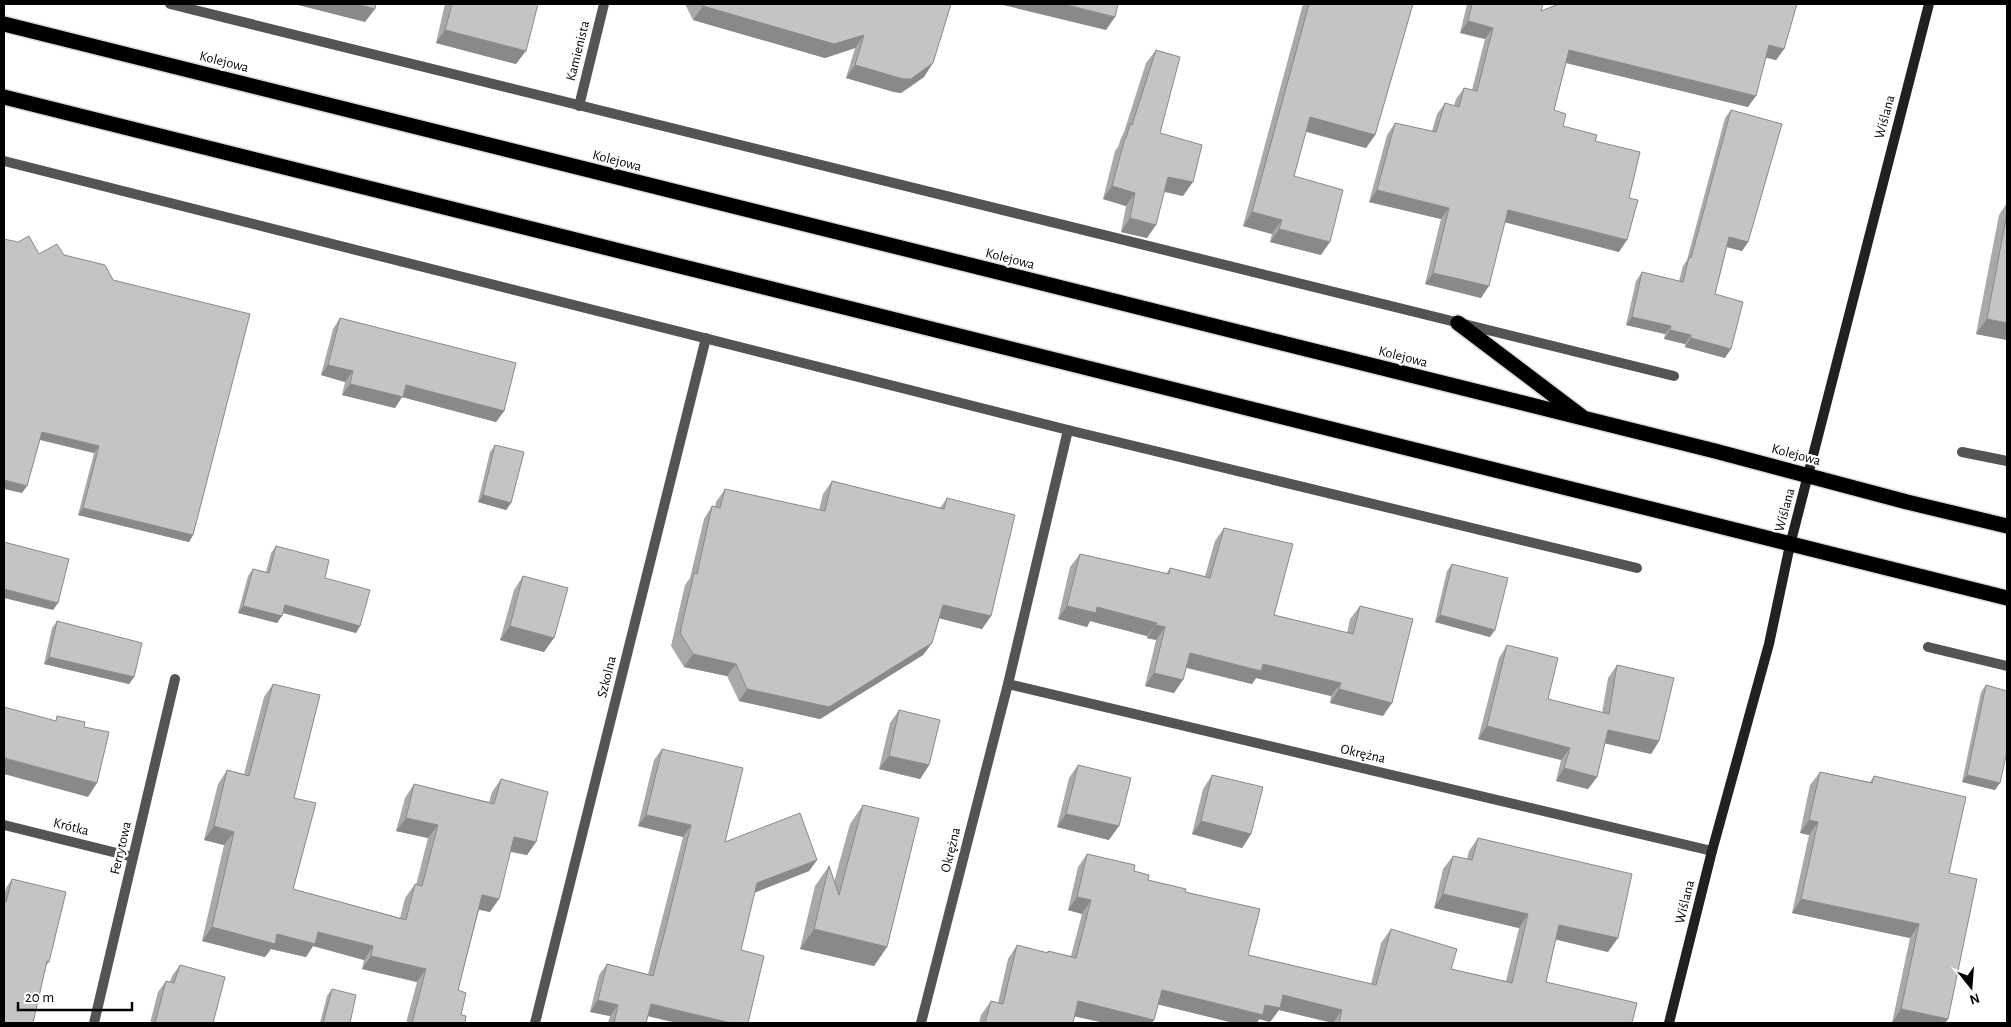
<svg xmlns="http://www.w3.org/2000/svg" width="2011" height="1027" font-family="'Alegreya Sans',sans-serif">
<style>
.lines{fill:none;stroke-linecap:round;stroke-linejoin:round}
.highway-casing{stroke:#dbdbdb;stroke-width:18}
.lane{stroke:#545454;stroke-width:10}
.street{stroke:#545454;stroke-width:10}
.secondary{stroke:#212121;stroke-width:10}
.highway{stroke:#000;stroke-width:15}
.wall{fill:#a9a9a9}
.shaded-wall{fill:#898989}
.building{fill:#c4c4c4;stroke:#898989}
.labels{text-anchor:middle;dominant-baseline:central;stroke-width:4.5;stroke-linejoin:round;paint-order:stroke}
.street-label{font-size:14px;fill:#000;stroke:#fff}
</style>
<rect width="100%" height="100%" fill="#fff"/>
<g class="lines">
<defs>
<g id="highway">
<polyline points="4,24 1715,451 1907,502 2007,526"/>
<polyline points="4,97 2007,598"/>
<polyline points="1458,323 1581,416"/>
</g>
</defs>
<use href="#highway" class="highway-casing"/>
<polyline class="lane" points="1928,647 2007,666"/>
<g class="street">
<polyline points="170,4 1674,376"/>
<polyline points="579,106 604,4"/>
<polyline points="4,161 1068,430 1637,568"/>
<polyline points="1962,452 2007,461"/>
<polyline points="1008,684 1712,851"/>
<polyline points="4,825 133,857"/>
<polyline points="94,1023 175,679"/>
<polyline points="535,1023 706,338"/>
<polyline points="921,1023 1008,684 1068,430"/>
</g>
<polyline class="secondary" points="1669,1023 1712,851 1769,644 1790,545 1929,4"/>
<use href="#highway" class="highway"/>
</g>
<g class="wall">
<polygon points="445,4 538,4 516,64 436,43"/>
<polygon points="685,4 951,4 924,77 901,93 894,92 846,78 855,48 825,58 693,20"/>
<polygon points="1303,4 1413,4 1375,135 1366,148 1306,132 1294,176 1321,255 1270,242 1272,234 1243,226"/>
<polygon points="1467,4 1543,4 1541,11 1784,49 1776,60 1766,58 1748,107 1566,63 1554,110 1563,126 1595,141 1629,198 1619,252 1505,222 1481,298 1425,284 1441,219 1369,202 1387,135 1395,123 1432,131 1437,114 1445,103 1454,106 1456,99 1464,88 1472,90 1485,39 1460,33"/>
<polygon points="1156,50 1160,133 1183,196 1164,192 1147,238 1121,232 1126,206 1103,199 1115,151 1118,147 1121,138 1124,132 1146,63"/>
<polygon points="1731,110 1748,242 1742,251 1727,247 1715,294 1725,358 1685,347 1685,344 1664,339 1665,334 1626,325 1636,281 1642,272 1679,281 1683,266 1687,260 1725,118"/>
<polygon points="2007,203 2007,340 1976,334 1999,215"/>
<polygon points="4,239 193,535 189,542 78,515 94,453 40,440 22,493"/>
<polygon points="340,318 504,411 496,422 402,397 395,408 342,395 345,382 321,375 333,329"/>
<polygon points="495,445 511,503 506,510 478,502 490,452"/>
<polygon points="832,481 940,508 947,498 991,616 982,629 939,618 932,643 923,655 820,719 739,701 727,676 684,667 671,646 685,585 690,578 704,519 712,506 715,507 716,502 725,489 819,510 823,494"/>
<polygon points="1224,528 1274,615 1347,633 1350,619 1360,606 1383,716 1330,703 1331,696 1256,678 1252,684 1186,668 1174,693 1145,686 1156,640 1147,638 1147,636 1090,621 1087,627 1058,619 1070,567 1080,554 1166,574 1170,568 1205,576 1215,541"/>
<polygon points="276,546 325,578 360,626 356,633 283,613 277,623 238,613 248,576 253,569 266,572 271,553"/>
<polygon points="1452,564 1490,637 1435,622 1447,571"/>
<polygon points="523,576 544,652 500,640 514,590"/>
<polygon points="57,621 134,677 129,684 44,664 52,628"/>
<polygon points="1507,645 1548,699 1602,713 1608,678 1617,665 1659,741 1651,754 1605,743 1597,777 1588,789 1556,781 1561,760 1478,739 1499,658"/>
<polygon points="273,684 294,798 293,889 400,918 405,898 415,884 416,885 428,838 396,831 405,798 414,784 489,802 492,792 501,779 536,842 527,855 510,852 490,912 479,910 458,990 461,1015 465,1023 406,1023 417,982 362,969 364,960 313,946 306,957 271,949 265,957 202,941 224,845 204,840 218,784 227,770 244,774 264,697"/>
<polygon points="1986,685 1995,790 1962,782 1981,692"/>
<polygon points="899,710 929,765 920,779 879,769 890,723"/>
<polygon points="662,749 725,842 817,860 809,871 755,892 648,1016 646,1023 608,1023 610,1016 590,1012 599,975 607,964 648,974 683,837 638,826 654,760"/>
<polygon points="1078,765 1109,840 1057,827 1069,778"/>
<polygon points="1820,772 1870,782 1874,776 1949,873 1948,1019 1945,1023 1892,1023 1910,938 1792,913 1809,835 1800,833 1810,785"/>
<polygon points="1212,775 1251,834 1242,848 1192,834 1203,789"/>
<polygon points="863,805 887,947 874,966 800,949 815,886 829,866 834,882 850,824"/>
<polygon points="1478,838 1608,952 1556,939 1546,982 1632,1023 1333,1023 1279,1010 1270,1022 1259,1019 1257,1023 1234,1023 1158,1004 1154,1020 1152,1023 1105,1023 1074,1016 1073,1023 979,1023 981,1015 991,1001 998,1003 1008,959 1017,945 1047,953 1048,951 1071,956 1082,914 1068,910 1078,867 1087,854 1134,871 1148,880 1185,892 1248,955 1371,984 1381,943 1391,929 1451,969 1506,981 1519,928 1434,908 1443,869 1453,856 1467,859 1469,851"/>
<polygon points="12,879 49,962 4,1023 4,896 6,888"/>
<polygon points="180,965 213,1023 150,1023 158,992 166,981 170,982 172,976"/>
<polygon points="332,989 350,1023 320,1023 327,996"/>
</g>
<g class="shaded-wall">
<polygon points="294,4 356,4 375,9 365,22"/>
<polygon points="999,4 1063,4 1115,17 1106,30"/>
<polygon points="703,6 864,35 855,48 825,58 693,20"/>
<polygon points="1468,21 1493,28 1485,39 1460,33"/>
<polygon points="445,30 526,51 516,64 436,43"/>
<polygon points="1769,45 1784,49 1776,60 1761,56"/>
<polygon points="1569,50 1756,96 1748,107 1562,62"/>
<polygon points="933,63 924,77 901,93 894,92 846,78 855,65"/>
<polygon points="1310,117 1375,135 1366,148 1301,130"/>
<polygon points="1168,177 1193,182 1183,196 1159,190"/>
<polygon points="1112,186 1135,193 1126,206 1103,199"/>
<polygon points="1377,190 1449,208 1441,219 1369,202"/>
<polygon points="1508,210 1627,240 1619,252 1500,221"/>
<polygon points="1252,212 1282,220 1272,234 1243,226"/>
<polygon points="1130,218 1156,225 1147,238 1121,232"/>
<polygon points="1279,229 1330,242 1321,255 1270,242"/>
<polygon points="1729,237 1748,242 1742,251 1723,246"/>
<polygon points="1433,273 1489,286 1481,298 1425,284"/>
<polygon points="1632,317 1671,326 1665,334 1626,325"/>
<polygon points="1987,319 2007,323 2007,340 1976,334"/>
<polygon points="1670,330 1691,335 1685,344 1664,339"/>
<polygon points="1691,338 1731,349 1725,358 1685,347"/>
<polygon points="328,365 353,371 345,382 321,375"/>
<polygon points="350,384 406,385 504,411 496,422 402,397 395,408 342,395"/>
<polygon points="42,432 99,446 94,453 37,439"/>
<polygon points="4,480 27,486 22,493 4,489"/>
<polygon points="483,495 511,503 506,510 478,502"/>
<polygon points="83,508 193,535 189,542 78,515"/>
<polygon points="4,589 58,603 53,610 4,598"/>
<polygon points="285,605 360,626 356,633 280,612"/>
<polygon points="943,605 991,616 982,629 934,617"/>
<polygon points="243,606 282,616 277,623 238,613"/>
<polygon points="1067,606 1097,607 1157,623 1147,636 1090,621 1087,627 1058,619"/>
<polygon points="1440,615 1495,630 1490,637 1435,622"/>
<polygon points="1156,625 1165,627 1156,640 1147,638"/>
<polygon points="510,626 554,638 544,652 500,640"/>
<polygon points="932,643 923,655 820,719 739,701 747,689"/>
<polygon points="1190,653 1263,664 1341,683 1331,696 1256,678 1252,684 1181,666"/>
<polygon points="693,654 736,664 727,676 684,667"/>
<polygon points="49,657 134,677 129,684 44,664"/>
<polygon points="1154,673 1183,680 1174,693 1145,686"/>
<polygon points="1339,689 1392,703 1383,716 1330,703"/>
<polygon points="1487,726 1570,748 1561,760 1478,739"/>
<polygon points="1608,730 1659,741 1651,754 1599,742"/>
<polygon points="889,756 929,765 920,779 879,769"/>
<polygon points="4,758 97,783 88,797 4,774"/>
<polygon points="1564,768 1597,777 1588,789 1556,781"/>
<polygon points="1967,775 2000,783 1995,790 1962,782"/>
<polygon points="1066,814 1119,826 1109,840 1057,827"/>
<polygon points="646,815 691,825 683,837 638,826"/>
<polygon points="406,818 438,825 428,838 396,831"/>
<polygon points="1809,820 1818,822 1809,835 1800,833"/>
<polygon points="1201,821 1251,834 1242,848 1192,834"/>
<polygon points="214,826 234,832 224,845 204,840"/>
<polygon points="514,837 536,842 527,855 504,850"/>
<polygon points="817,860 809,871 749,895 757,883"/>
<polygon points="1443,894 1528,914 1519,928 1434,908"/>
<polygon points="482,895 499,899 490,912 473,908"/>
<polygon points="1077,897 1091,900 1082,914 1068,910"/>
<polygon points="1801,899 1919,924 1910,938 1792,913"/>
<polygon points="1559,925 1618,938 1608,952 1549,938"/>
<polygon points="212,927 277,934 318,932 373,946 364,960 313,946 306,957 271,949 265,957 202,941"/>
<polygon points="814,929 887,947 874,966 800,949"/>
<polygon points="371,956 426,969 417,982 362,969"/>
<polygon points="1162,990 1265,1005 1283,995 1342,1010 1333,1023 1279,1010 1270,1022 1259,1019 1257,1023 1234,1023 1152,1003"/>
<polygon points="598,1000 618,1005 610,1016 590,1012"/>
<polygon points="1078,1001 1154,1020 1152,1023 1105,1023 1068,1015"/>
<polygon points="651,1004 731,1023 676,1023 643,1015"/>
<polygon points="1901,1009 1948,1019 1945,1023 1892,1023"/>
</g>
<g class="building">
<polygon points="356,4 376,4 375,9"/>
<polygon points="452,4 538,4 526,51 445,30"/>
<polygon points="701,4 951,4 933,63 911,79 903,79 855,65 864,35 834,44 703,6"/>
<polygon points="1063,4 1118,4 1115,17"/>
<polygon points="1309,4 1413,4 1375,135 1310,117 1294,176 1343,190 1330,242 1279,229 1282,220 1252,212"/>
<polygon points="1472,4 1543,4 1541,11 1559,4 1797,4 1784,49 1769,45 1756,96 1569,50 1554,110 1566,114 1563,126 1597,135 1595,141 1640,152 1629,198 1638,200 1627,240 1508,210 1489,286 1433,273 1449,208 1377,190 1395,123 1436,132 1445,103 1459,107 1464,88 1477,91 1493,28 1468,21"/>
<polygon points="1156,50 1180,57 1160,133 1202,145 1193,182 1168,177 1156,225 1130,218 1135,193 1112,186 1125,138 1126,138 1130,124 1132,125"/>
<polygon points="1731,110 1782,124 1748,242 1729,237 1715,294 1743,302 1731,349 1691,338 1691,335 1670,330 1671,326 1632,317 1642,272 1683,282 1689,257 1691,258"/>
<polygon points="2007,213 2007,323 1987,319"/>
<polygon points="29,236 39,254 57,244 64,255 105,265 113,280 250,314 193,535 83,508 99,446 42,432 27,486 4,480 4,239 18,242"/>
<polygon points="340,318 516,363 504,411 406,385 403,397 350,384 353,371 328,365"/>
<polygon points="495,445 524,452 511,503 483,495"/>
<polygon points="832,481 944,509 947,498 1015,515 991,616 943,605 932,643 829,707 747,689 736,664 693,654 680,633 694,573 697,574 712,506 720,508 725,489 825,511"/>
<polygon points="1224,528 1293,544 1274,615 1353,634 1360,606 1413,619 1392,703 1339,689 1341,683 1263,664 1261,671 1190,653 1183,680 1154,673 1165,627 1156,625 1157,623 1097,607 1096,613 1067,606 1080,554 1169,574 1170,568 1210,578"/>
<polygon points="4,542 69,559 58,603 4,589"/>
<polygon points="276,546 329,560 325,578 370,590 360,626 285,605 282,616 243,606 253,569 269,573"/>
<polygon points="1452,564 1508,578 1495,630 1440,615"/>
<polygon points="523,576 568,588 554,638 510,626"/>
<polygon points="57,621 142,643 134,677 49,657"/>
<polygon points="1507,645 1558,658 1548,699 1609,714 1617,665 1674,678 1659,741 1608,730 1597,777 1564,768 1570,748 1487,726"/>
<polygon points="273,684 320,695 294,798 316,803 293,889 406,920 415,884 422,886 438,825 406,818 414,784 494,804 501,779 548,792 536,842 514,837 499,899 482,895 458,990 466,993 461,1015 466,1016 465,1023 412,1023 426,969 371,956 373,946 318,932 315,944 277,934 275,944 212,927 234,832 214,826 227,770 249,776"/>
<polygon points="1986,685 2007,691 2007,751 2000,783 1967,775"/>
<polygon points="4,707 56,721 57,716 85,722 84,727 109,732 97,783 4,758"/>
<polygon points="899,710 940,720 929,765 889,756"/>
<polygon points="662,749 743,768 725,842 800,813 817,860 757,883 741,950 764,956 748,1023 731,1023 651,1004 646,1023 614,1023 618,1005 598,1000 607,964 653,976 666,927 691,825 646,815"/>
<polygon points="1078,765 1131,778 1119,826 1066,814"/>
<polygon points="1820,772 1872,783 1874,776 1966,797 1949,873 1977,879 1948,1019 1901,1009 1919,924 1801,899 1818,822 1809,820"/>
<polygon points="1212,775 1263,787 1251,834 1201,821"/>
<polygon points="863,805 919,818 887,947 814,929 829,866 839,895"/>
<polygon points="1478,838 1632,874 1618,938 1559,925 1546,982 1637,1003 1632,1023 1339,1023 1342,1010 1283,995 1280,1008 1265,1005 1263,1015 1162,990 1154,1020 1078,1001 1073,1023 985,1023 991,1001 1003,1004 1017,945 1048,953 1048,951 1076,958 1091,900 1077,897 1087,854 1135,865 1134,871 1149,875 1148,880 1186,889 1185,892 1260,909 1248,955 1376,985 1391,929 1457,949 1451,969 1512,983 1528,914 1443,894 1453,856 1472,860"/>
<polygon points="12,879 66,892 49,962 47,961 33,1023 4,1023 4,901 6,902"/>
<polygon points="180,965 225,977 213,1023 155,1023 166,981 174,983"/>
<polygon points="332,989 356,995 350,1023 323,1023"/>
</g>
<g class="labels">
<g class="street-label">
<text transform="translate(578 51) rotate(-76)">Kamienista</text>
<text transform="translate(224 62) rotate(14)">Kolejowa</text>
<text transform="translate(1885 117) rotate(-75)">Wiślana</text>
<text transform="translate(617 161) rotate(14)">Kolejowa</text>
<text transform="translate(1010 259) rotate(14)">Kolejowa</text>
<text transform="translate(1403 357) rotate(14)">Kolejowa</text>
<text transform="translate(1796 455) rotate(15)">Kolejowa</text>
<text transform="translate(1785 510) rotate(-75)">Wiślana</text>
<text transform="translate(607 677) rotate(-76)">Szkolna</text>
<text transform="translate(1363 754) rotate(13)">Okrężna</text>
<text transform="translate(71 827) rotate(14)">Krótka</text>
<text transform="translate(121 848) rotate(-77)">Ferrytowa</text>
<text transform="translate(951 850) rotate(-76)">Okrężna</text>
<text transform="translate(1685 902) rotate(-76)">Wiślana</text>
</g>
</g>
<rect width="2011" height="1027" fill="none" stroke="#000000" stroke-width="10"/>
<g transform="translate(1971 987) rotate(163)" stroke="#ffffff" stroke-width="4" paint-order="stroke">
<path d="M0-4L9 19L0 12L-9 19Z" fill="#000000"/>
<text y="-8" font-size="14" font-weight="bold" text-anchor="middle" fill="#000000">N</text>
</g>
<path d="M18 1002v8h114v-8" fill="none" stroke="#000000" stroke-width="2.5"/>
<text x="25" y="1002" font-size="15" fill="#000000" stroke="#ffffff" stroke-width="4" paint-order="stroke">20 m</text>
</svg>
